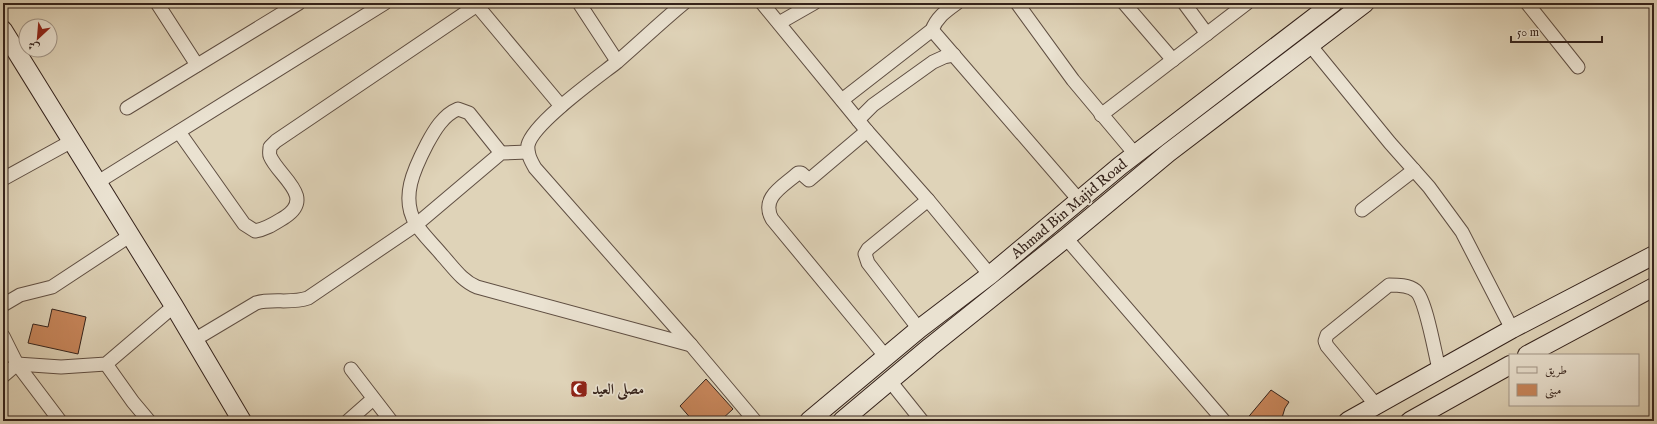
<svg xmlns="http://www.w3.org/2000/svg" width="1657" height="424" font-family="'IM FELL English',Amiri,serif">
<style>
.building{fill:#c8865b;stroke:#34221b}
.lines{fill:none;stroke-linecap:round;stroke-linejoin:round}
.street-casing{stroke:#5f4e42;stroke-width:15}
.secondary-casing{stroke:#34221b;stroke-width:20}
.street{stroke:#eae2d1;stroke-width:13}
.secondary{stroke:#eae2d1;stroke-width:18}
.labels{text-anchor:middle;dominant-baseline:central;stroke-width:3.5;stroke-linejoin:round;paint-order:stroke}
.street-label{font-size:15px;fill:#34221b;stroke:#eae2d1}
.poi-label{font-size:15px;font-weight:bold;fill:#34221b;stroke:#eae2d1;text-anchor:start}
</style>
<rect width="100%" height="100%" fill="#dfd3b8"/>
<filter id="stains"><feTurbulence type="fractalNoise" baseFrequency=".005" numOctaves="4"/><feColorMatrix values="0 0 0 0 .2 0 0 0 0 .09 0 0 0 0 .02 0 0 0 .5 -.17"/></filter>
<radialGradient id="worn" r=".72"><stop offset=".6" stop-color="#630" stop-opacity="0"/><stop offset="1" stop-color="#630" stop-opacity=".3"/></radialGradient>
<g class="building">
<polygon points="52,309 86,317 78,354 28,343 33,324 48,327"/>
<polygon points="706,379 733,409 720,421 693,421 680,406"/>
<polygon points="1271,390 1289,402 1285,408 1281,421 1245,421"/>
</g>
<g class="lines">
<defs>
<g id="street">
<polyline points="157,3 197,65"/>
<polyline points="475,3 561,106"/>
<polyline points="579,3 617,61"/>
<path d="M684,3C661,22 639,43 617,62C598,77 533,123 528,145C527,154 531,161 535,168L691,345L755,421"/>
<polyline points="762,3 867,131 928,200 990,275"/>
<polyline points="1017,3 1073,80 1135,154"/>
<polyline points="1124,3 1173,60"/>
<polyline points="1184,3 1207,34"/>
<polyline points="1527,3 1578,67"/>
<polyline points="779,23 814,3"/>
<polyline points="932,30 1079,200"/>
<polyline points="1310,45 1390,143 1429,187 1462,232 1512,329"/>
<path d="M842,100L932,30C937,17 946,11 957,3"/>
<polyline points="127,108 299,3"/>
<polyline points="1101,115 1247,3"/>
<polyline points="858,120 873,105 933,62 944,57 954,55"/>
<path d="M867,131L809,180L801,173H798C784,186 760,197 772,219L886,357"/>
<path d="M179,132L244,224L255,231C267,229 275,223 285,217C316,197 278,176 270,156C269,154 270,150 270,147L276,141L480,3"/>
<path d="M501,153L469,113L458,109C443,115 434,131 427,144C414,169 400,198 416,224C423,235 434,245 442,255C453,267 462,281 477,287L691,345"/>
<polyline points="3,179 72,141"/>
<polyline points="98,182 385,3"/>
<polyline points="1362,210 1414,170"/>
<polyline points="1066,238 1224,421"/>
<polyline points="3,305 20,295 52,287 131,235"/>
<polyline points="919,329 868,263 865,254 868,249 928,200"/>
<polyline points="3,336 17,364 60,421"/>
<path d="M194,340L256,303C272,298 291,304 308,298L417,224L501,153L528,152"/>
<polyline points="106,364 133,402 149,421"/>
<polyline points="351,369 391,421"/>
<polyline points="3,376 17,364 61,367 106,364 174,306"/>
<polyline points="890,381 922,421"/>
<path d="M1376,405L1327,346L1325,341L1327,335L1389,285C1397,285 1409,285 1416,291C1426,300 1435,354 1439,369"/>
<polyline points="348,421 373,399"/>
</g>
<g id="secondary">
<polyline points="3,30 174,306 242,421"/>
<polyline points="1527,355 1654,287"/>
<polyline points="809,421 919,329 990,275 1120,166 1333,3"/>
<polyline points="842,421 930,347 1066,238 1168,153 1365,3"/>
<polyline points="1348,421 1512,329 1654,255"/>
<polyline points="1410,421 1510,365"/>
</g>
</defs>
<use href="#street" class="street-casing"/>
<use href="#secondary" class="secondary-casing"/>
<use href="#street" class="street"/>
<use href="#secondary" class="secondary"/>
</g>
<defs>
<symbol id="mosque-square" viewBox="-11 -11 22 22"><rect x="-9" y="-9" width="18" height="18" rx="4" fill="#8f2418" stroke="#eae2d1"/><path d="M3.5-4.9A6 6 0 1 0 3.5 4.9A5 5 0 1 1 3.5-4.9Z" fill="#fff"/></symbol>
</defs>
<g fill-rule="evenodd">
<use href="#mosque-square" x="569" y="379" width="20" height="20"/>
</g>
<g class="labels">
<g class="street-label">
<text transform="translate(1069 209) rotate(-40)">Ahmad Bin Majid Road</text>
</g>
<g class="poi-label">
<text x="592" y="389">مصلى العيد</text>
</g>
</g>
<rect width="1657" height="424" fill="none" stroke="#dfd3b8" stroke-width="16"/>
<rect x="4" y="4" width="1649" height="416" fill="none" stroke="#34221b" stroke-width="2"/>
<rect x="8" y="8" width="1641" height="408" fill="none" stroke="#34221b"/>
<rect x="1509" y="354" width="130" height="52" fill="#eae2d1" stroke="#a19588"/>
<rect x="1517" y="367" width="20" height="6" fill="#eae2d1" stroke="#a19588"/>
<text x="1545" y="374" font-size="12" fill="#34221b">طريق</text>
<rect x="1517" y="384" width="20" height="12" fill="#c8865b" stroke="#a19588"/>
<text x="1545" y="394" font-size="12" fill="#34221b">مبنى</text>
<g transform="translate(38 38) rotate(206)"><circle r="19" fill="#eae2d1" stroke="#a19588"/>
<path d="M0-3L7 15L0 10L-7 15Z" fill="#8f2418"/>
<text y="-6" font-size="11" font-weight="bold" text-anchor="middle" fill="#34221b">ش</text>
</g>
<path d="M1511 36v6h91v-6" fill="none" stroke="#34221b" stroke-width="2"/>
<text x="1517" y="36" font-size="12" fill="#34221b" stroke="#eae2d1" stroke-width="3" paint-order="stroke">50 m</text>
<rect width="100%" height="100%" filter="url(#stains)"/>
<rect width="100%" height="100%" fill="url(#worn)"/>
</svg>
